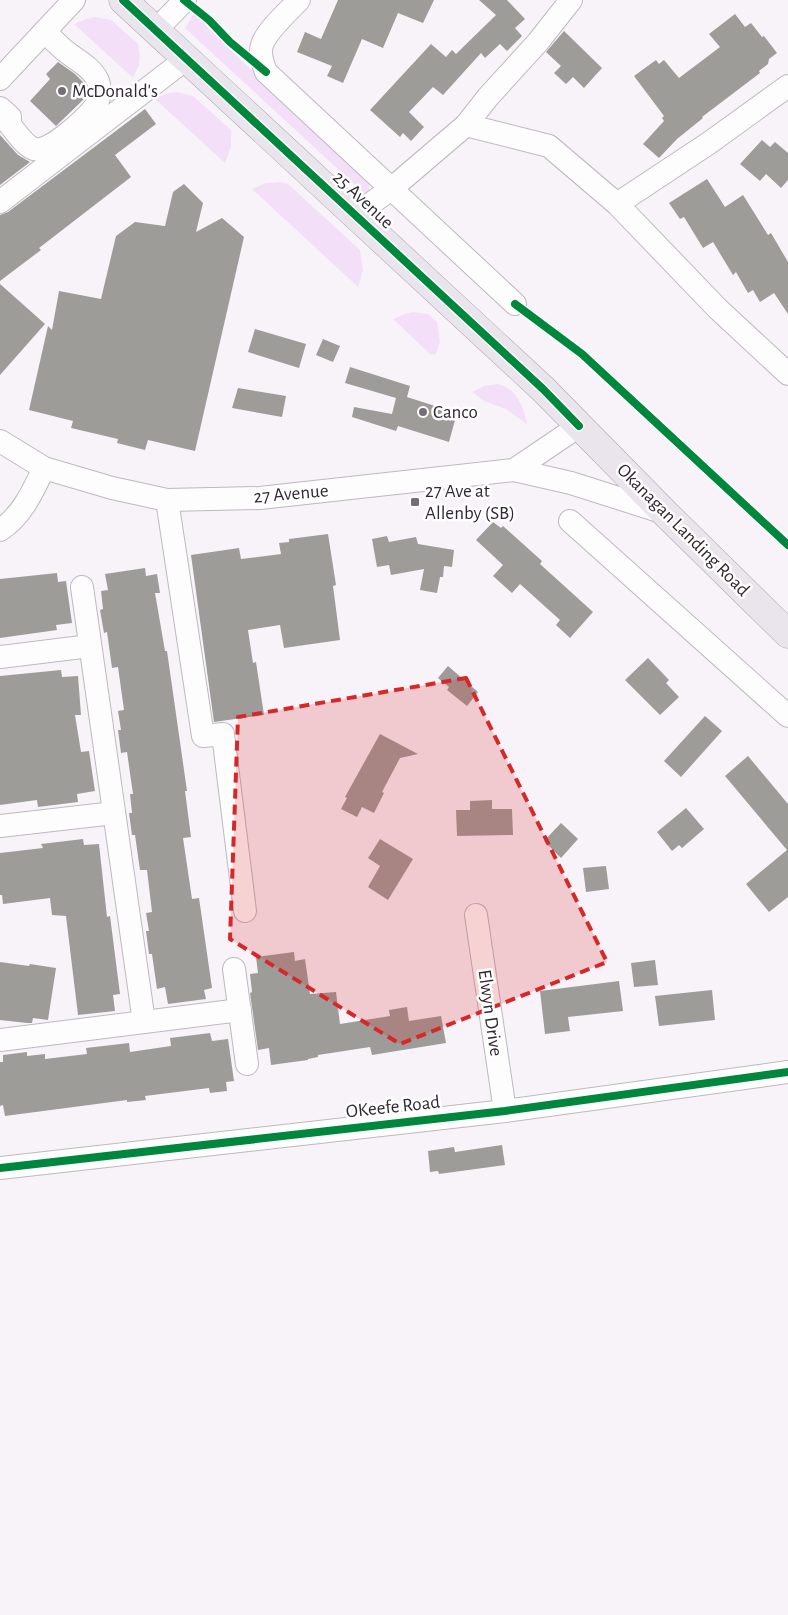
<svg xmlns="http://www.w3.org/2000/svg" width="788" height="1615" font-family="'Alegreya Sans',sans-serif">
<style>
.green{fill:#f3e0f8}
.building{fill:#9d9c99}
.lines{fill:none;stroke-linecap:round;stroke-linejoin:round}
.minor-casing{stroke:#beb8bf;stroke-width:24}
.major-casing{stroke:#b0a4b4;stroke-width:29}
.minor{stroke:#fefdfe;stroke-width:22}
.major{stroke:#eae4ec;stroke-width:28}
.cycleway-casing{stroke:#fff;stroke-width:11}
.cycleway{stroke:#00873e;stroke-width:8}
.marked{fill:#d62828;fill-opacity:0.2;stroke:#d62828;stroke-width:4;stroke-dasharray:10 6;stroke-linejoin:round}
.poi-dot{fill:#756e77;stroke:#fff;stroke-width:2}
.labels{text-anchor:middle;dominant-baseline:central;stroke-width:5;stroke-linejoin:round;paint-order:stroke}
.poi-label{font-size:19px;fill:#2f2731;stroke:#fff;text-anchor:start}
.street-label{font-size:19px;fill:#2f2731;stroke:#fff}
</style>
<rect width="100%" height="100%" fill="#f8f3f9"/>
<g class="green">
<polygon points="194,13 220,40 369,182 369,190 366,195 185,28"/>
<polygon points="95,17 111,20 138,44 140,56 139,65 133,78 74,24 86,19"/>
<polygon points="178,92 193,96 231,130 231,147 225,163 155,99 168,93"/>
<polygon points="281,182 288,184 360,250 363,270 358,287 252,189 266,183"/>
<polygon points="413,312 428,314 437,322 440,342 436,354 431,355 393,319 405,314"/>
<path d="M497,384C516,387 524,407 527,424L506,409L484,401L472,392L484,386Z"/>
</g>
<g class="building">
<polygon points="338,0 434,0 423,23 398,13 383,48 362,39 343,83 327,76 332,66 297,52 305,32 321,39"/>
<polygon points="479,0 507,0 525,19 515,28 522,36 507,51 500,44 485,58 481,53 443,95 433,87 409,112 424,127 411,141 403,133 400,137 370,110 431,44 446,57 452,50 456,54 496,15"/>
<polygon points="735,14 745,27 751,23 762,37 764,36 777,53 769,59 768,64 759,71 760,73 702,117 703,118 677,139 659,158 643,144 664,121 662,118 664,116 634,76 656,60 659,64 664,60 679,78 720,47 709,34"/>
<polygon points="564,31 602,68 584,88 573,77 566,84 554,73 561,66 546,52"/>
<polygon points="58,62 75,74 84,83 85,98 56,126 30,101 50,79 46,74"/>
<polygon points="145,109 156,124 115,155 131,177 39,248 41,250 0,281 0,215 8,212"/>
<polygon points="0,135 18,155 30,162 0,185"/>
<polygon points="762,140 770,147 775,142 788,153 788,180 781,188 766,174 760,181 740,164"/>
<polygon points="707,179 725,207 743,195 768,235 771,233 788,262 788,314 774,293 760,302 753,290 748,293 736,272 733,275 713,242 703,248 684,217 680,219 669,203"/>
<polygon points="184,184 203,203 196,232 222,218 244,237 195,451 148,440 145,450 117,443 118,439 71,428 73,421 29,410 48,326 52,330 59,291 101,299 116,236 135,222 165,226 173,192"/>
<polygon points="0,284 45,324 0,375"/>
<polygon points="255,329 306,344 299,368 248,352"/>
<polygon points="323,339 340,346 333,362 316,355"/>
<polygon points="350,367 410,386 407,397 457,413 449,442 398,426 396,431 352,417 354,407 392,414 396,398 345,383"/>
<polygon points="238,388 286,396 282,417 232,408"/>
<polygon points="493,522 501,528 503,526 542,561 540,564 593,612 570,638 556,625 560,620 520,584 512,593 493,576 503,565 476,540"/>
<polygon points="328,534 336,585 333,586 340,640 284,648 280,625 248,630 253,663 256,662 264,715 214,722 191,555 239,548 241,559 281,554 279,543 289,542 289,539"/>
<polygon points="387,536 389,542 416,537 418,544 454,550 452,567 444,566 443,577 440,577 437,593 420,590 424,569 391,575 389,565 377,567 372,539"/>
<polygon points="145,568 146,576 157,574 160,593 155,593 165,651 167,651 187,791 185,791 191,837 183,838 192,899 199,898 212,988 204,990 206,999 168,1004 165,987 157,989 152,954 149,954 146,931 149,931 146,913 152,912 147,870 140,870 135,835 132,835 129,813 132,813 130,794 133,794 127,752 121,753 118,730 121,730 118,711 124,710 118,667 112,668 107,632 104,633 100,610 103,609 101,591 108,590 105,574"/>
<polygon points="57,573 58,582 66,581 72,623 56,625 57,630 0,638 0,579"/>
<polygon points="648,658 669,680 666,683 679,697 660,715 625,680"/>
<polygon points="448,666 478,692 467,706 447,690 449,687 438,678"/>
<polygon points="61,670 62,677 78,676 81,715 75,715 81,752 89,751 95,791 77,794 78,802 38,807 37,800 0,805 0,676"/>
<polygon points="705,716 722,731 681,777 664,761"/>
<polygon points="380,734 418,754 400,758 382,792 384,793 374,813 362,807 357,817 341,809 347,798 345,797"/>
<polygon points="748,756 788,804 788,897 769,912 746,884 787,850 725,776"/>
<polygon points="492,800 492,809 512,809 513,835 457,836 456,810 470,810 470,801"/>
<polygon points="686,808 704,829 682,848 679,845 672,851 657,832"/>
<polygon points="561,823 578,839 561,858 544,841"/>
<polygon points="83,839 84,845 99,844 107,917 110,916 120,994 113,995 115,1011 78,1015 66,916 52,915 50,898 3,904 2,895 0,895 0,853 43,848 41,844"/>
<polygon points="380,839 413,859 388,900 368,887 380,866 368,858"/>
<polygon points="606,866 609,889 586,892 583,868"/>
<polygon points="294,952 295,961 305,959 310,994 336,992 340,1024 390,1016 389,1010 407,1007 409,1021 441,1016 446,1043 372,1055 370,1047 318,1055 318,1057 308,1059 308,1060 271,1065 269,1048 258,1050 250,993 252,992 250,974 258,973 256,957"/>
<polygon points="655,960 658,985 634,987 631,963"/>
<polygon points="0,962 29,966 30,964 56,968 48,1020 33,1018 32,1023 27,1023 0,1020"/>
<polygon points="619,981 623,1011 568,1017 570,1031 545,1034 540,991"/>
<polygon points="712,990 715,1020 659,1026 655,996"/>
<polygon points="210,1033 212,1041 228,1039 234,1081 226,1082 227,1091 210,1093 209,1088 145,1096 146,1100 127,1102 127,1100 5,1116 3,1105 0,1106 0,1062 3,1062 3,1055 27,1052 27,1056 45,1054 45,1059 87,1054 86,1048 129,1043 130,1052 171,1046 170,1038"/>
<polygon points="502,1145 505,1165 439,1174 438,1171 430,1172 428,1151 454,1147 455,1152"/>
</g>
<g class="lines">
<defs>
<g id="minor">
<path d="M299,0C289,11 266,31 262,45C259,54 263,64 266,72L515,304"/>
<polyline points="156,30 185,0"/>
<polyline points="0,79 74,0"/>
<path d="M0,108L10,117V125C16,132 25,146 34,149C49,154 86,118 95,107C100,99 101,89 98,81C92,67 75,59 64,50C57,44 51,38 45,31"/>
<polyline points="466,125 549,146 617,204 718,309 788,374"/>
<polyline points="0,202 186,59"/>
<polyline points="617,204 709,143 788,86"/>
<polyline points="355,215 391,189 466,125 488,97 538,42 571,0"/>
<polyline points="0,441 44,468 112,488 167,500 260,498 514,470 579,426"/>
<polyline points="514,470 571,483 665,513"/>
<polyline points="167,500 203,736 223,734 245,911"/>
<polyline points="570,521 788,716"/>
<path d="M0,530C22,516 33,491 44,468"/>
<polyline points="82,587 144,1022"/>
<polyline points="0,657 90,646"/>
<polyline points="0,826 114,813"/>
<polyline points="476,915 505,1111"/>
<polyline points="234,969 247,1064"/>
<polyline points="0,1040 240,1010"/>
<polyline points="0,1168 505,1111 788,1072"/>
</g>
<polyline id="major" points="123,0 543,389 665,513 788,634"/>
</defs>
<use href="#minor" class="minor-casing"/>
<use href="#major" class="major-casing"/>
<use href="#minor" class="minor"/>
<use href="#major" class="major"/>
<defs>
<g id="cycleway">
<polyline points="123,0 543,389 579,426"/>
<polyline points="184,0 209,20 230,42 266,72"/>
<polyline points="515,304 582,354 788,545"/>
<polyline points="0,1168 505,1111 788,1072"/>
</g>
</defs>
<use href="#cycleway" class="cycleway-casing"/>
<use href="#cycleway" class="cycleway"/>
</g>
<path class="marked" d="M466,678L607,962L400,1044L230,939L238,717Z"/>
<g class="poi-dot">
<circle cx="62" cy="91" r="5"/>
<circle cx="423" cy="412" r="5"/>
<rect x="410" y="497" width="10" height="10" rx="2.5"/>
</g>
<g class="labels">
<g class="poi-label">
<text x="72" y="91">McDonald's</text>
<text x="433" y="412">Canco</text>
<text x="425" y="491">27 Ave at<tspan x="425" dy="22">Allenby (SB)</tspan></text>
</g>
<g class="street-label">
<text transform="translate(363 200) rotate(43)">25 Avenue</text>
<text transform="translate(291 494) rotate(-5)">27 Avenue</text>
<text transform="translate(683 530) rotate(45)">Okanagan Landing Road</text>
<text transform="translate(490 1013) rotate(82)">Elwyn Drive</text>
<text transform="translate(393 1107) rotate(-6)">OKeefe Road</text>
</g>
</g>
</svg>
